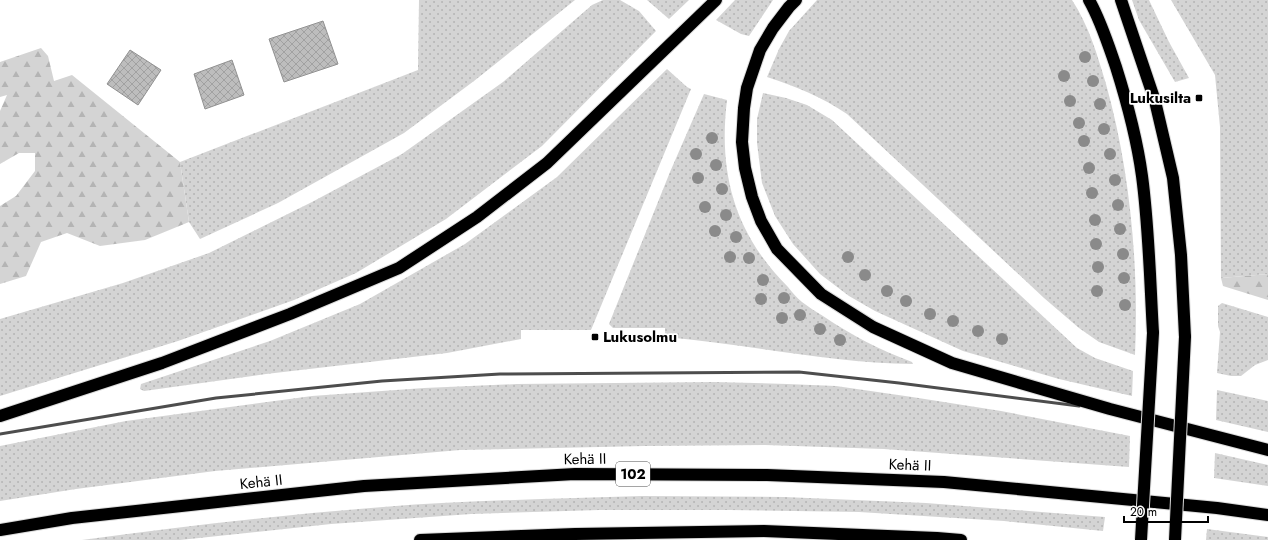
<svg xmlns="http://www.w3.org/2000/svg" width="1268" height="540" font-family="Jost,sans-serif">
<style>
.grass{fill:url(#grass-dots)}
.forest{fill:url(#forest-firs)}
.building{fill:url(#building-cross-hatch);stroke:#919191}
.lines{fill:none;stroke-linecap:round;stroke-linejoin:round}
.highway-casing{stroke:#dbdbdb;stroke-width:14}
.lane{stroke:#4d4d4d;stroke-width:3}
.highway{stroke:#000;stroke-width:12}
.highway-bridge-casing{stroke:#dbdbdb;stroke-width:14;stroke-linecap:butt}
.highway-bridge{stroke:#000;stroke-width:12}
.tree{fill:#8a8a8a}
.poi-dot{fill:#000;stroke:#fff;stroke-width:1.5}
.labels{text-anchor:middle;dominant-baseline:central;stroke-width:3.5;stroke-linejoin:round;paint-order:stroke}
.shield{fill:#fff;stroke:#4c4c4c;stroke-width:1}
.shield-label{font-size:14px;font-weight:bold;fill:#000}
.poi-label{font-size:15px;font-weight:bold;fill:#000;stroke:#fff;text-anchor:end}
.street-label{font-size:15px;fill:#000;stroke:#fff}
</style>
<defs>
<pattern id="grass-dots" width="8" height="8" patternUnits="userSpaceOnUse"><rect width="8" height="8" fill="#d4d4d4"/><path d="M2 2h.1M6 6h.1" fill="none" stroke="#b4b4b4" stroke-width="1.8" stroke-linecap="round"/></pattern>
<pattern id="forest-firs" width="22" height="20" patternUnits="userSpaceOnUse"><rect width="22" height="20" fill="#d4d4d4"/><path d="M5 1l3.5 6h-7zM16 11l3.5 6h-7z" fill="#b4b4b4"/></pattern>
<pattern id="building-cross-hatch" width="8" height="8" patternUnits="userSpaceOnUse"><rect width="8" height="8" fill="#bdbdbd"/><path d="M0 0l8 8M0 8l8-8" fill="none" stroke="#a1a1a1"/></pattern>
</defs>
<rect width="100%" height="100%" fill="#fff"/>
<g class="grass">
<polygon points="419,0 575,0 474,81 404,133 278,203 200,239 189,222 180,162 418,70"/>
<polygon points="603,0 620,0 639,11 656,31 542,146 446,219 356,273 294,300 178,341 0,396 0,319 123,283 209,253 312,202 402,154 503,82 592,5"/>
<polygon points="647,0 689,0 669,19"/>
<polygon points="735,0 773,0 749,36 741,34 716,20"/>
<path d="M817,0H1072C1089,26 1097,54 1106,84C1130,170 1139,265 1135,355L1099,342L1079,328L1044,298L847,114C822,97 795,86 767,77L779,49L789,31Z"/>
<polygon points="1132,0 1149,0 1169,42 1189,78 1175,82 1139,20"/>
<polygon points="1171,0 1268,0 1268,274 1221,278 1220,127 1215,75"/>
<polygon points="667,69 687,87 691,89 591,330 521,330 521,339 447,353 266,374 144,391 140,389 141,384 270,341 360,304 465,244 557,177"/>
<polygon points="763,93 786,98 807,105 832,120 1077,348 1095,358 1133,371 1132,396 1059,379 963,351 875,311 849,296 820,274 793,244 775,216 762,183 757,143 757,119"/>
<path d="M704,94L727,100C718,174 735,234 788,287C792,292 797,298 802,302C809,307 816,312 823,316C851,335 880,350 912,362L913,364C830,363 748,344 665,337V328H613L609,324L670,172Z"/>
<polygon points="1222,303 1268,317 1268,360 1255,365 1241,376 1231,376 1217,373 1220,332 1218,326 1218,306"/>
<polygon points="714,382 787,384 836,386 912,397 1001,411 1130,436 1129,467 884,449 765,445 645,446 460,450 215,471 76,489 0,501 0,446 126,421 312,396 424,388 517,384"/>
<polygon points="1217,390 1268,401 1268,432 1216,420"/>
<polygon points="1215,453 1268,465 1268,486 1214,478"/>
<path d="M642,496L784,497L926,503L1105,517L1103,531L1004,521L859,512L730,510H599L471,514L331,524L180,540H82C182,526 282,515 383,507C469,500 556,499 642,496Z"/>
<polygon points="1207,529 1268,537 1268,540 1206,540"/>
</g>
<g class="forest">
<polygon points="41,48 48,56 54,81 72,75 180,162 189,222 145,240 100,246 67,233 41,242 26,276 0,284 0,206 16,196 35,171 35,153 19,153 0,164 0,111 7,95 0,97 0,62"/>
<polygon points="1268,274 1268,300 1223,286 1221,278"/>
</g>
<g class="building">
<polygon points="323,21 338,64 284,82 269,39"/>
<polygon points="130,50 161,70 138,105 107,84"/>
<polygon points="232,60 244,95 205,109 194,74"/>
</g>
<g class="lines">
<defs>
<g id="highway">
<polyline points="796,0 789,7 773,28 760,50 747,88 744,108 742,142 745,168 752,197 761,221 777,249 821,294 873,327 952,363 1110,409 1268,450"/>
<path d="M1089,0C1101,21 1108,44 1116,67C1127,102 1137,139 1142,176C1149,228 1150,281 1153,333"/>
<polyline points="1121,0 1155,101 1173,178 1181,255 1185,337"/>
<polyline points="0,416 162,363 290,314 399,268 477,217 547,163 716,0"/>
<polyline points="0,530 72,518 364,486 575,474 767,475 944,482 1217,508 1268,515"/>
<polyline points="420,540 575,534 764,531 937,538 961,540"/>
</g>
</defs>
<use href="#highway" class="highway-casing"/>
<polyline class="lane" points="0,434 216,398 382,381 500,374 799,372 899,383 1079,406"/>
<use href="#highway" class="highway"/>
<defs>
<g id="highway-bridge">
<polyline points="1141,540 1153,333"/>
<polyline points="1175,540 1185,337"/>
</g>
</defs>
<use href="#highway-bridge" class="highway-bridge-casing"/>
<use href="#highway-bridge" class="highway-bridge"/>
</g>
<g class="tree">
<circle cx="1085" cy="57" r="6"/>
<circle cx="1064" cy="76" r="6"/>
<circle cx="1093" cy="81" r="6"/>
<circle cx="1070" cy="101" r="6"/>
<circle cx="1100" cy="104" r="6"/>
<circle cx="1079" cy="123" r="6"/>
<circle cx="1104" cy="129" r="6"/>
<circle cx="712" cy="138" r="6"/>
<circle cx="1084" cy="141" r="6"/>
<circle cx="696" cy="154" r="6"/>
<circle cx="1110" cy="154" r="6"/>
<circle cx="716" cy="165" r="6"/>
<circle cx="1089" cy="168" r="6"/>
<circle cx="698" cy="178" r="6"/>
<circle cx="1115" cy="180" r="6"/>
<circle cx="722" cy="189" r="6"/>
<circle cx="1092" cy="193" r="6"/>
<circle cx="1118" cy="205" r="6"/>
<circle cx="705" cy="207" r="6"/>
<circle cx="726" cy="215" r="6"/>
<circle cx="1095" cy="220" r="6"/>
<circle cx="1120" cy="229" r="6"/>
<circle cx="715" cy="231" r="6"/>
<circle cx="736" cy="237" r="6"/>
<circle cx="1096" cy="244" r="6"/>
<circle cx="1123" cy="254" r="6"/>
<circle cx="730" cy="257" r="6"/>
<circle cx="848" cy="257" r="6"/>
<circle cx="749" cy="258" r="6"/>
<circle cx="1098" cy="267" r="6"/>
<circle cx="865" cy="275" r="6"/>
<circle cx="1124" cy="278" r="6"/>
<circle cx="763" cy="280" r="6"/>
<circle cx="887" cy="291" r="6"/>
<circle cx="1097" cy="291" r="6"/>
<circle cx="784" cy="298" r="6"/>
<circle cx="761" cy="299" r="6"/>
<circle cx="906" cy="301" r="6"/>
<circle cx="1125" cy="305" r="6"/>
<circle cx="930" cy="314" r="6"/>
<circle cx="800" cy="315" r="6"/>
<circle cx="782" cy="318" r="6"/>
<circle cx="953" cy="321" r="6"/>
<circle cx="820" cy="329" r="6"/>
<circle cx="978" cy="331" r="6"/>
<circle cx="1002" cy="339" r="6"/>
<circle cx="840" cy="340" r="6"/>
</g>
<g class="poi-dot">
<rect x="1195" y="94" width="8" height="8" rx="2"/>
<rect x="591" y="333" width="8" height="8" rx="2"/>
</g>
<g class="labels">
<rect class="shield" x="616" y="462" width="34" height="24" rx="3"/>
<g class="shield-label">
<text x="633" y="474">102</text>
</g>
<g class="poi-label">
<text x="1191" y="98">Lukusilta</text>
<text x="603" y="337" text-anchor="start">Lukusolmu</text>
</g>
<g class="street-label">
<text transform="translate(585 459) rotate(-1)">Kehä II</text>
<text transform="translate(910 465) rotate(2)">Kehä II</text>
<text transform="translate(261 482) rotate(-6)">Kehä II</text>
</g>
</g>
<path d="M1124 516v6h84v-6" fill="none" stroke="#000000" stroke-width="2"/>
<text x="1130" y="516" font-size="12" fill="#000000" stroke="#ffffff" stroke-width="3" paint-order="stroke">20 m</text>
</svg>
